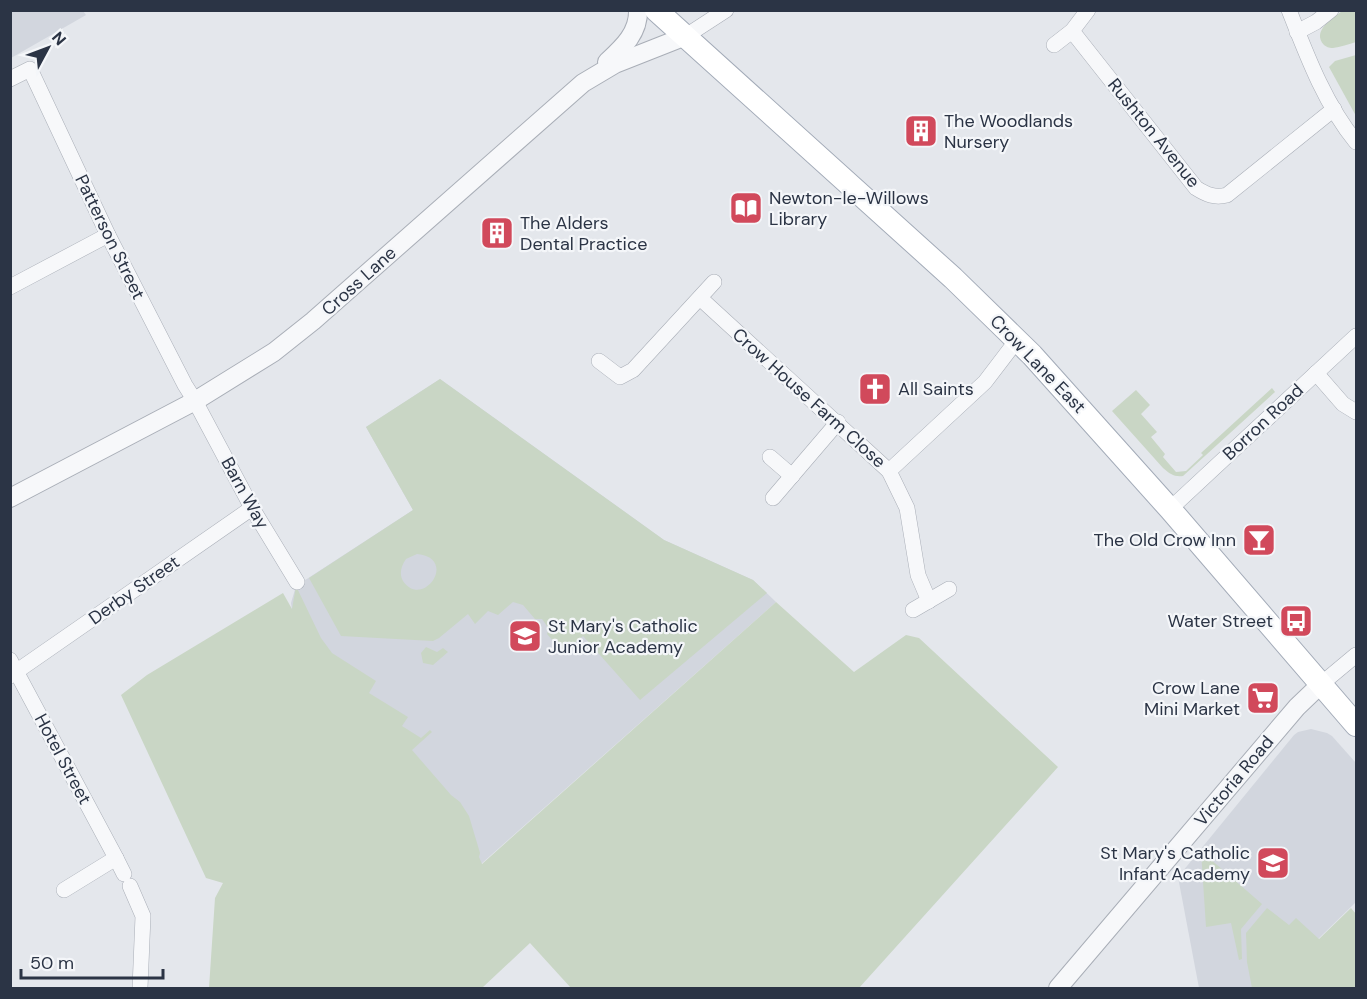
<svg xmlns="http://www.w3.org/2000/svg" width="1367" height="999" font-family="'DM Sans',sans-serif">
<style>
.built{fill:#d2d6de}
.green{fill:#c9d6c5;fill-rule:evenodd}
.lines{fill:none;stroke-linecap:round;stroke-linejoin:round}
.minor-casing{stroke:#a9aeb7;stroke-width:16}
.tertiary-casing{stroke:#a9aeb7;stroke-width:20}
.primary-casing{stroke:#a3abb8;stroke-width:24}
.minor{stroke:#f7f8fa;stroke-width:15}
.tertiary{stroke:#f7f8fa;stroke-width:18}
.primary{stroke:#fff;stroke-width:22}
.labels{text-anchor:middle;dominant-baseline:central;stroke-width:4.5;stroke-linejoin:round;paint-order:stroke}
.poi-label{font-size:18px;fill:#2b3445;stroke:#f4f6f9;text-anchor:start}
.street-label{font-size:18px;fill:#2b3445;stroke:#f4f6f9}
</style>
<rect width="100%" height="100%" fill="#e4e7ec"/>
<g class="built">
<polygon points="11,10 83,11 86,15 11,58"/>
<polygon points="440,379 664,540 753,580 776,602 481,864 463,816 292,610 291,603 296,586 413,510 366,427"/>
<polygon points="1311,729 1327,733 1332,736 1356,763 1356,902 1268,988 1199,988 1178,877 1294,735 1298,732"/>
</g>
<g class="green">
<path d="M1342,11H1356V42C1349,44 1340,47 1333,48C1328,48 1327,47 1324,45C1311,31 1333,18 1342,11Z"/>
<polygon points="1356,55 1356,116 1329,67 1335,61"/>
<path d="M440,379L664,540L753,580L767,593L640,700L583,636L563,652L547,634L549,629L542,619H535L523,605L513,602L498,615L488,611L475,624L468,614L439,638L433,641L341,636L309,578L413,510L366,427ZM417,554C459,558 423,610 403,581C399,574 401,566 406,559Z"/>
<path d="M1272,388L1275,392L1183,476C1174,477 1170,474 1163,468L1112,411L1136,390L1150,405L1141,414L1157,432L1151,437L1165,454L1163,457L1176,472L1186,471L1203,455L1201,453Z"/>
<polygon points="296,586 321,638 332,653 376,681 369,693 408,717 402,726 421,738 430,730 432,732 412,750 451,795 460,802 469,816 480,853 479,857 482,864 776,602 854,672 906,635 919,638 1058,767 859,988 571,988 530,943 482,988 209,988 215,898 223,883 206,878 121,695 147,675 283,593 292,609"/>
<polygon points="426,647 437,652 443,648 448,652 433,665 423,663 421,653"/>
<polygon points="1201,851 1262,904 1241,929 1242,959 1239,960 1231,923 1206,927"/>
<polygon points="1267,908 1289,925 1296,918 1319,939 1351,908 1356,914 1356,988 1252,988 1247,962 1246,933"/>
</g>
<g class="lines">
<defs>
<g id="minor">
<path d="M1088,10L1072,31L1196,188C1207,195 1215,198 1227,195L1334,109"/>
<path d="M1289,10C1307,56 1325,104 1356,142"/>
<polyline points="1297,32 1316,22 1331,10"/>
<polyline points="686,36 726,10"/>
<polyline points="1054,45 1072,31"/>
<polyline points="10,79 30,69 108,235 185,385 195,401 252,508 297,582"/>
<polyline points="10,287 108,235"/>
<polyline points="700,298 889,471 985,382 1017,340"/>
<polyline points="599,361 620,377 633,370 714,282"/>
<polyline points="1316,373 1343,404 1356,412"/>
<polyline points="770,457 792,476"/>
<polyline points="889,471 907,508 918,575 929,601"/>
<polyline points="773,498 838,422"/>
<polyline points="1170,509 1356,336"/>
<polyline points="913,610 949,589"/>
<polyline points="10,660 116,858 64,890"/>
<polyline points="10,676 252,508"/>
<polyline points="1320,685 1356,655"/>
<polyline points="116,858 124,874"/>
<polyline points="130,886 143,916 140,988"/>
</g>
<g id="tertiary">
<path d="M607,62C622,48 639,33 638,10"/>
<polyline points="10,498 195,401 274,352 313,321 583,83 615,64 686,36"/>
<polyline points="1058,988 1297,707 1320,685"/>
</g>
<polyline id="primary" points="656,10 953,278 1032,355 1170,509 1356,725"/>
</defs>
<use href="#minor" class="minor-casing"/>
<use href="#tertiary" class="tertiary-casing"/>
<use href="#primary" class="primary-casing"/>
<use href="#minor" class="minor"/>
<use href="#tertiary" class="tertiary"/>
<use href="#primary" class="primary"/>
</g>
<defs>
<symbol id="building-square" viewBox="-11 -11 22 22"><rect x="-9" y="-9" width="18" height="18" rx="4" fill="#d1495b" stroke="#f4f6f9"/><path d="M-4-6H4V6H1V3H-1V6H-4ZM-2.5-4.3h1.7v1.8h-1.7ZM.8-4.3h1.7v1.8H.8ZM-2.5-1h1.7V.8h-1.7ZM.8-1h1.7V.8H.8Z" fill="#fff"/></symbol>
<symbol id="library-square" viewBox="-11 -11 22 22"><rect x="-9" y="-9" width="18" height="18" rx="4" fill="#d1495b" stroke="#f4f6f9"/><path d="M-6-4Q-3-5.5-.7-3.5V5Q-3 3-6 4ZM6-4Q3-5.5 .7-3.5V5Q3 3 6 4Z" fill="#fff"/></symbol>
<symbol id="church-square" viewBox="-11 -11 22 22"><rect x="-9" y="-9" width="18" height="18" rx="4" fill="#d1495b" stroke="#f4f6f9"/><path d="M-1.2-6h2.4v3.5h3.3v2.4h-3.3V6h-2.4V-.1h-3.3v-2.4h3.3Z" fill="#fff"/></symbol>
<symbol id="bar-square" viewBox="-11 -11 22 22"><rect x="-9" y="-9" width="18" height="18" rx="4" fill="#d1495b" stroke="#f4f6f9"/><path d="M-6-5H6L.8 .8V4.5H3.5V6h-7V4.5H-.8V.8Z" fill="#fff"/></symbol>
<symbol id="bus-square" viewBox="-11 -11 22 22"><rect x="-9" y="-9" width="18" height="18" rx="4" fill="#d1495b" stroke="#f4f6f9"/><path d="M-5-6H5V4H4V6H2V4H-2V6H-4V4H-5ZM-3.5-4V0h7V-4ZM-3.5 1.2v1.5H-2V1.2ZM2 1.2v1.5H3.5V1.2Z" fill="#fff"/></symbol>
<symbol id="school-square" viewBox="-11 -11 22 22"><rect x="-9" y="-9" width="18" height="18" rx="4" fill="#d1495b" stroke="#f4f6f9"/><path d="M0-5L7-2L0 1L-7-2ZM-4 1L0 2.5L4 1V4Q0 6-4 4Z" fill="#fff"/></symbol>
<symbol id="supermarket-square" viewBox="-11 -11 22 22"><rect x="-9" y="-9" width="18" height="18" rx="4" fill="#d1495b" stroke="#f4f6f9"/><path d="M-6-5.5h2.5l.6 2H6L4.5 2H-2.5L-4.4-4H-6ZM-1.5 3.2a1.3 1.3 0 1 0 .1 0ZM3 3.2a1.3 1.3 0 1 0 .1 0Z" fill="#fff"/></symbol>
</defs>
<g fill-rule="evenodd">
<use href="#building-square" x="902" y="112" width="38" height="38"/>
<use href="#library-square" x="727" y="189" width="38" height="38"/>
<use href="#building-square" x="478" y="214" width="38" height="38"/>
<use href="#church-square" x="856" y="370" width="38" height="38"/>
<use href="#bar-square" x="1240" y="521" width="38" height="38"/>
<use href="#bus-square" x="1277" y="602" width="38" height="38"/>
<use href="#school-square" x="506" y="617" width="38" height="38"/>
<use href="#supermarket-square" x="1244" y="679" width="38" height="38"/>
<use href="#school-square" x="1254" y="844" width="38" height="38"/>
</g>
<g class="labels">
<g class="poi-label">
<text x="944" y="121">The Woodlands<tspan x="944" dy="21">Nursery</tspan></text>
<text x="769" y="198">Newton-le-Willows<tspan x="769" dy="21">Library</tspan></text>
<text x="520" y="223">The Alders<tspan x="520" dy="21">Dental Practice</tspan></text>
<text x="898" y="389">All Saints</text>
<text x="1236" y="540" text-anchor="end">The Old Crow Inn</text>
<text x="1273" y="621" text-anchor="end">Water Street</text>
<text x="548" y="626">St Mary's Catholic<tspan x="548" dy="21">Junior Academy</tspan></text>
<text x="1240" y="688" text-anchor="end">Crow Lane<tspan x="1240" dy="21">Mini Market</tspan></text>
<text x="1250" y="853" text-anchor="end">St Mary's Catholic<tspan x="1250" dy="21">Infant Academy</tspan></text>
</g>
<g class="street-label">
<text transform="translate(1154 133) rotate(51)">Rushton Avenue</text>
<text transform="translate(110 237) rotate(64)">Patterson Street</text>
<text transform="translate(359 281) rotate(-42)">Cross Lane</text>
<text transform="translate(1038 364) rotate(46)">Crow Lane East</text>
<text transform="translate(809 398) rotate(42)">Crow House Farm Close</text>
<text transform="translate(1263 422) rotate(-43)">Borron Road</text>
<text transform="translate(245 493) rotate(61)">Barn Way</text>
<text transform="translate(134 590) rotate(-35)">Derby Street</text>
<text transform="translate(63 759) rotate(62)">Hotel Street</text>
<text transform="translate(1234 781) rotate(-50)">Victoria Road</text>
</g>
</g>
<rect width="1367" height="999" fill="none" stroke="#2b3445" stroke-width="24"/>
<g transform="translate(48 48) rotate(49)" stroke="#f4f6f9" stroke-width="4.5" paint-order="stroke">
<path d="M0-4.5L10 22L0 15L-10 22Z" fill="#2b3445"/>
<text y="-9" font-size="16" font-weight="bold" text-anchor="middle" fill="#2b3445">N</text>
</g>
<path d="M21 969v9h142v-9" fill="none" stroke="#2b3445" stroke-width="3"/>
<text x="30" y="969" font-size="18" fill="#2b3445" stroke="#f4f6f9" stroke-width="4.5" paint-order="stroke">50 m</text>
</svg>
